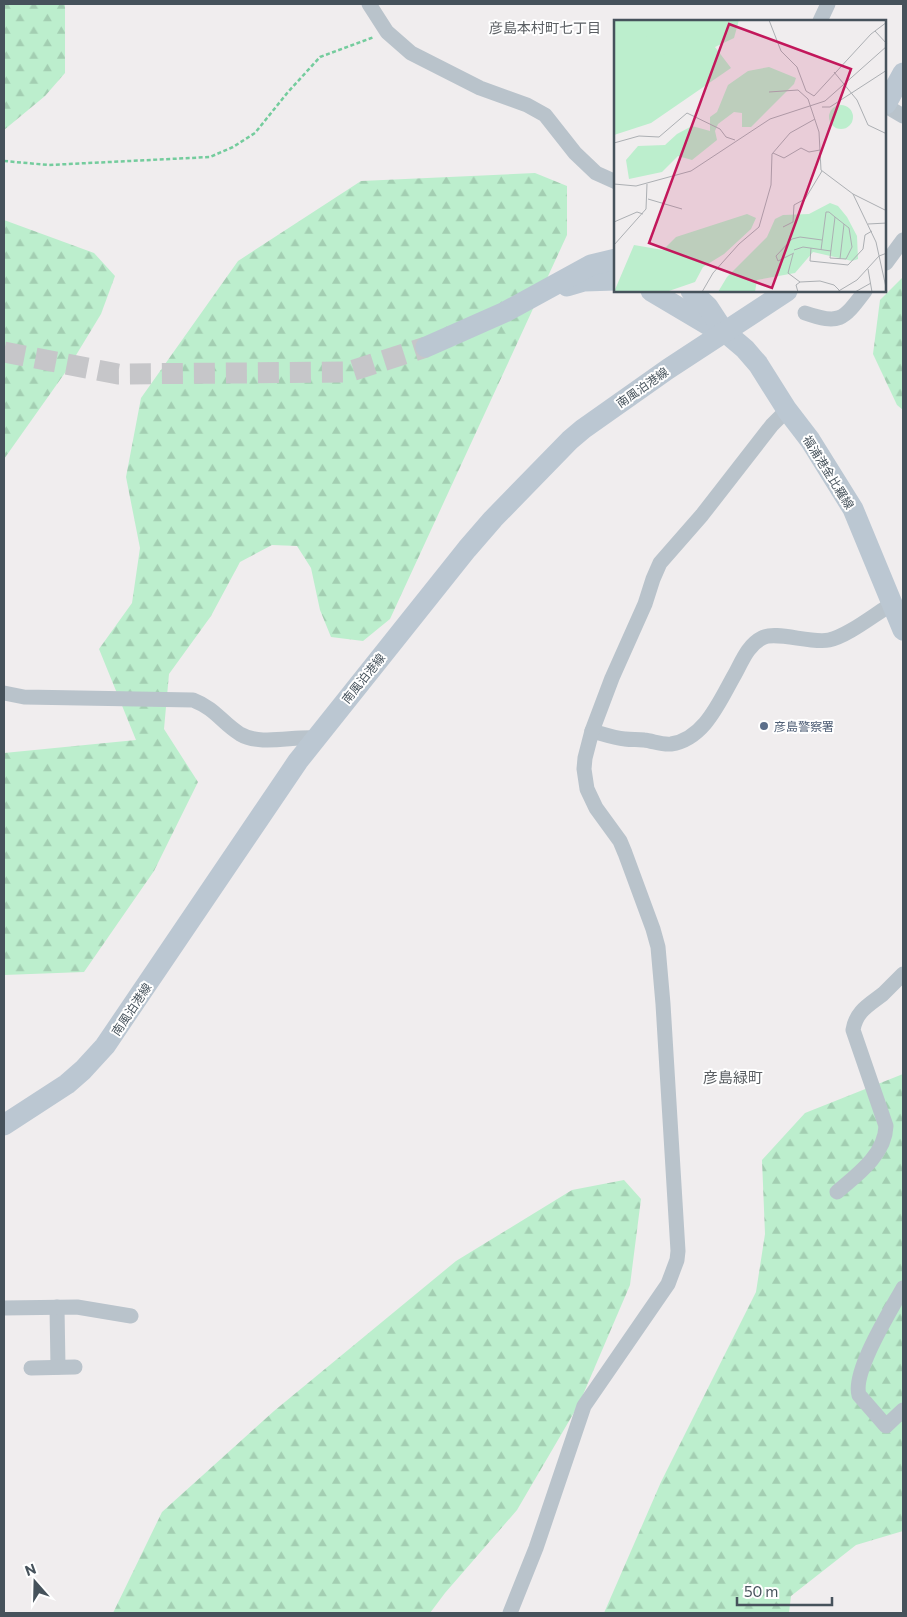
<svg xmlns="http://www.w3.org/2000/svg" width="907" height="1617" font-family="Commissioner,'Noto Sans JP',sans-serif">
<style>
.forest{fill:url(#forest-firs)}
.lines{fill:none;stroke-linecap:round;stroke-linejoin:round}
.secondary-tunnel{stroke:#c6c6c9;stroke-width:21;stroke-dasharray:21 11;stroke-linecap:butt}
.path{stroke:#74cc9d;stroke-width:2.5;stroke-dasharray:4 2.5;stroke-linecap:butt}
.minor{stroke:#b9c3cb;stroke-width:15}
.secondary{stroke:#bbc7d2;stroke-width:21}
.service-dot{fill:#5c6f8a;stroke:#fff;stroke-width:2}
.labels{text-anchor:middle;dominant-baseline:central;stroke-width:4;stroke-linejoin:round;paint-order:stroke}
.street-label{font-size:12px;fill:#46525b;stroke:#fff}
.service-label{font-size:12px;fill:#4e5e75;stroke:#fff;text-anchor:start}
.neighbourhood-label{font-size:14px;fill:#5a5e62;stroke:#fff}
.quarter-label{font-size:15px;fill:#5a5e62;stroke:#fff}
.inset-road{fill:none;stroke:#acafb3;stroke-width:1}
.view{fill:#c2185b;fill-opacity:0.15;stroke:#c2185b;stroke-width:2.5}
.inset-edge{fill:none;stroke:#46525b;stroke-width:2.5}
</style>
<defs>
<pattern id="forest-firs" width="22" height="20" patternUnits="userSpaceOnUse" patternTransform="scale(1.25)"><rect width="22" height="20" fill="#bceecd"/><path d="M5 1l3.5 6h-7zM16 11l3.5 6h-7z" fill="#a3ceb2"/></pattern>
</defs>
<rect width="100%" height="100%" fill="#f0edee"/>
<g class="forest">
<polygon points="4,4 65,4 65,73 45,96 4,130"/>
<polygon points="535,173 567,186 567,235 390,619 363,641 331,637 320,610 311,568 297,546 272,545 240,562 211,616 169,674 164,729 198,782 154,871 84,972 4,975 4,753 136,740 99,649 132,603 140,548 126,477 141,398 238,261 361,181"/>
<polygon points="4,220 94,253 115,276 101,314 67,370 4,459"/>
<polygon points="903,277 903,410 897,405 873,354 880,300"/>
<polygon points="903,1074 903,1531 856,1545 791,1596 789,1613 604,1613 661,1482 756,1292 765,1234 762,1160 805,1113"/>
<polygon points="624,1180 641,1199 630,1285 579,1404 517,1510 445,1593 430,1613 113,1613 162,1512 274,1411 456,1261 572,1190"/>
</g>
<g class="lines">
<polyline class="secondary-tunnel" points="4,352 118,374 348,372 426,347"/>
<polyline class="path" points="4,161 49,165 210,157 233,147 255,133 288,92 320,57 374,37"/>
<g class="minor">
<polyline points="369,4 387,32 411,53 480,88 527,105 545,115 575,153 596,173 616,182"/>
<polyline points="820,21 828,4"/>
<polyline points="886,106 903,116"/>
<polyline points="886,263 903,240"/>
<path d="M805,313C840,325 843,320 865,291"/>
<path d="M4,693L24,697L193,700C216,709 221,722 240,734C260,746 293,736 316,738"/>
<path d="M592,731C603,734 614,738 625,739C632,740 638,739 644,740C653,741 662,745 671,744C705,739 720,700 735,674C742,661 748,645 762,638C775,630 811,644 829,640C848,636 875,614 892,604"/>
<path d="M837,1192C857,1175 885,1155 886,1126L853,1030C856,1011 869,1005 883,994C890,987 896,981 903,974"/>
<path d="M903,1288C891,1310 852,1372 859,1395L886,1426L903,1410"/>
<polyline points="57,1307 58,1367"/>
<polyline points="4,1308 77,1307 131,1316"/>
<polyline points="31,1368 75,1367"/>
<polyline points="510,1613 536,1548 584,1406 668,1284 677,1260 678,1251 663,1004 658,947 653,929 625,853 620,841 596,808 587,789 584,769 585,758 592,731 612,678 645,604 653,579 660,563 702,515 772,425 787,410"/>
</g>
<g class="secondary">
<polyline points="886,104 903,73"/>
<polyline points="567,286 584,281 616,280"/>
<polyline points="651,291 710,326 725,332 745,349 758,364 787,410 810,440 853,509 903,630"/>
<polyline points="691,291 708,307 723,330"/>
<polyline points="426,347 505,312 591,265 616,259"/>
<polyline points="4,1125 67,1084 83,1070 105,1046 298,761 467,549 493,519 570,440 583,429 668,369 787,291"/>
</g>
</g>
<circle class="service-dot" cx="764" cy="726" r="5"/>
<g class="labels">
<g class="street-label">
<text transform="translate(642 387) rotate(-35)">南風泊港線</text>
<text transform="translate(829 472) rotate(58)">福浦港金比羅線</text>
<text transform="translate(363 678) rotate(-51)">南風泊港線</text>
<text transform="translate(131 1009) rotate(-56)">南風泊港線</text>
</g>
<g class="service-label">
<text x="774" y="726">彦島警察署</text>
</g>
<g class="neighbourhood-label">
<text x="545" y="27">彦島本村町七丁目</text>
</g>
<g class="quarter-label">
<text x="733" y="1077">彦島緑町</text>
</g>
</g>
<g transform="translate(614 20)">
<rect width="272" height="272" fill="#f0edee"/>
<path d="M0,0H125L120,18L101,27L117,48L37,103L0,115ZM155,47L182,58L180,64L137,107H128V93L120,92L104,104L101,111L103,120L78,140L64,136L48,152L15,159L12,140L24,126L51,125L63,114L78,106L96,111V97L103,92L114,65L134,51ZM215 97a12 12 0 1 1 24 0a12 12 0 1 1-24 0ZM216,183L224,186L233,197L243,216L244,239L238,241L199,232L181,253L143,260L141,272H104L113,257L153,217L161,199L169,195L195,194ZM133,194L142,198L137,209L110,234L89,247L81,262L52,272H0L20,225L49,230L62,217Z" fill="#bceecd"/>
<path d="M17,0H82L50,35Z" fill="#bceecd"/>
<path class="inset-road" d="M155,0L167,31L183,47L192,71L200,76L257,14L273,2M261,11L273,24M220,52L243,80L254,105L273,114M155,72L184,70L194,79L205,112L207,150L239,174L262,222L273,272M208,87H216L273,50M0,123L25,116L45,117L73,93L106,109L112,117L121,120M159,133L170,138L187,128L195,132L206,130M0,164L22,166L77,151L156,99L211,81L273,26M239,174L273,191M34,179L68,189M0,202L23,192L29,194M254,204L273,203M169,207L179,202L180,185L191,179L208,151M0,225L32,189L33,164M197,228L196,241L234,245L249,229L251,215L258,211M180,230L189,227L217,231M207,230L212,192H215L221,197L235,208L238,227L232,239L216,238L221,197M180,233L164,241L162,236L178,219L186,217L208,220M179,234L174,253L186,262M226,239L230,204M254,249L258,272M88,272L99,253L125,224L145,207L157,165L158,134L176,113L201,99M184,272L182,265L186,262L206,261L220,265L226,271M223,272L243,260L265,236L273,233M241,272L257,263"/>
<path class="view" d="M115,4L237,49L158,268L35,223Z"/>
<rect width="272" height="272" class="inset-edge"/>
</g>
<rect width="907" height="1617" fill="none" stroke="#46525b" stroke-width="10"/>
<g transform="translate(35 1582) rotate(340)" stroke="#ffffff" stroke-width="4" paint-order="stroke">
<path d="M0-4L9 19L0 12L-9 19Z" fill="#46525b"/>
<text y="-8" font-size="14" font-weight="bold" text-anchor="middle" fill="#46525b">N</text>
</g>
<path d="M737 1597v8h95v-8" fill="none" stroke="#46525b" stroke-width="2.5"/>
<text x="744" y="1597" font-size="15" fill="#46525b" stroke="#ffffff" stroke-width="4" paint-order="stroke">50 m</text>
</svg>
